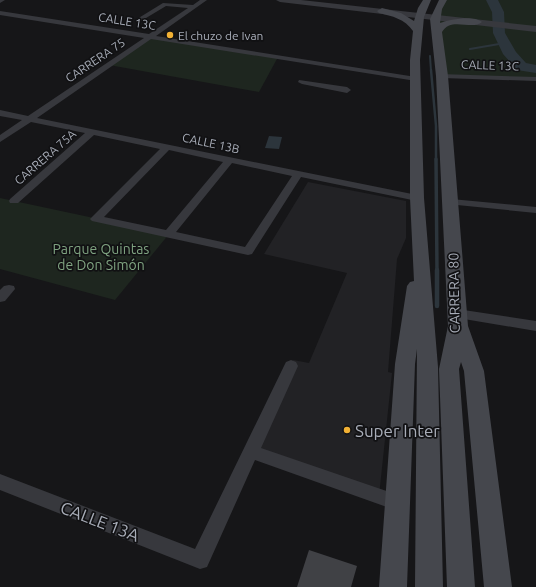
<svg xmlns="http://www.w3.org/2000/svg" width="536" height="587" font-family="Ubuntu,sans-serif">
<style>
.built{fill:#222225}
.green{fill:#1e261f}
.water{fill:#2c353c}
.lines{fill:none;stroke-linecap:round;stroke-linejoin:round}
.stream-far3{stroke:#2c353c;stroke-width:2}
.stream-far2{stroke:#2c353c;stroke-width:2.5}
.stream-far1{stroke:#2c353c;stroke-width:3.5}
.stream{stroke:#2c353c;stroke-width:4.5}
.river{fill:#2c353c;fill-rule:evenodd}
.building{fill:#404145}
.minor{fill:#37383d;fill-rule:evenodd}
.tertiary{fill:#37383d;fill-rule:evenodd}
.secondary{fill:#45474d;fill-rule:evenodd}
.poi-dot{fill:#f2b134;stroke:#111113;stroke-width:1.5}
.labels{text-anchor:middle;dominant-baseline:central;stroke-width:3.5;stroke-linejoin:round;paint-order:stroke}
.far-street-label{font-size:12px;fill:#a8adb8;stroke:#111113}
.far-poi-label{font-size:12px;fill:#a8adb8;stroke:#111113;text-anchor:start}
.park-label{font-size:14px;fill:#7fa381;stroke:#111113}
.street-label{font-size:14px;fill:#a8adb8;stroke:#111113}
.near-poi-label{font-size:17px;fill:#a8adb8;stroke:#111113;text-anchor:start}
.near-street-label{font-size:17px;fill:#a8adb8;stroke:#111113}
</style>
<rect width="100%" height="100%" fill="#161618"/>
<polygon class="built" points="308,182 406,201 406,238 397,259 388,372 392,373 379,496 252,452 293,360 309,363 347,273 264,254"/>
<g class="green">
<polygon points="443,0 536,0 536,79 442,76 438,9"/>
<polygon points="150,37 278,57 259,92 109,65"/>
<polygon points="0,198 169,234 115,300 0,269"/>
</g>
<polygon class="water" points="269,136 282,137 279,149 265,148"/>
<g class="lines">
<g class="stream-far3">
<polyline points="470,49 505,43"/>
<polyline points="430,56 431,71"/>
</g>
<polyline class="stream-far2" points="431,70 436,126 436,160"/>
<polyline class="stream-far1" points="436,159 437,271"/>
<polyline class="stream" points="437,270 437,306"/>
<polygon class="river" points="486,0 498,0 504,12 505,33 516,52 526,63 536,65 536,73 517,70 503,54 493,33 492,12"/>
</g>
<polygon class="building" points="309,550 357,566 351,587 297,587"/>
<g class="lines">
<g class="minor">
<polygon points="0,0 5,0 0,3"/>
<path d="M200,0H207L156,36L416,77L420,79L416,81L151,39L37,118L417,195L422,198L421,200L417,201L301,177L252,254L248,255L92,221L90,219L160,149L94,135L18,203H10L9,201L10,199L85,133L31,122L0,142V135L22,120L0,116V110L28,116L144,38L0,15V11L149,34L188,8L166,6L141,21H137V19L163,3L193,5ZM169,150L223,162L166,230L104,217ZM232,163L292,176L245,247L176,232Z"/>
<polygon points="439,74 536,77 536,81 442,78 439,78"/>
<polygon points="299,80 347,87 351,90 347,93 302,84 298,82"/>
<polygon points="451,199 536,207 536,213 447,204 446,202"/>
<polygon points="9,285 14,286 15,289 5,301 0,302 0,290 4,286"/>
<polygon points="457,309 536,321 536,331 452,317 450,314 452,311"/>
<polygon points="291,360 296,362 298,366 261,448 404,497 407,503 404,509 398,511 255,460 207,567 200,569 0,490 0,474 195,549 284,366 286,362"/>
</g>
<polygon class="tertiary" points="276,0 301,0 536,26 536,32 280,2"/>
<g class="secondary">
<path d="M423,0H431L424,17L420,60L424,198L438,367L443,587H415L417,349L415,364L407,587H379L395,364L407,286L410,282L414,281L410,198V60L413,31C405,19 392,16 379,13L377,11L382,8L401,13L414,21L418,8Z"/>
<path d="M439,0H447L442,9L440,23C450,19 474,15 482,22C472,31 451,16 442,32L448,76L468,326L484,371L512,587H484L464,371L461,362L459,369L475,587H447L439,369L448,326L436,76L430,19Z"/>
</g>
</g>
<g class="poi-dot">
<circle cx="170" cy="35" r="4"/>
<circle cx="347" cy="430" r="4"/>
</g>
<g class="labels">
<g class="far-street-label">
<text transform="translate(127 21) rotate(9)">CALLE 13C</text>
<text transform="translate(95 60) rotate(-34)">CARRERA 75</text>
<text transform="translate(490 65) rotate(2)">CALLE 13C</text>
<text transform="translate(211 143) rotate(12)">CALLE 13B</text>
<text transform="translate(45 157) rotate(-41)">CARRERA 75A</text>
</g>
<g class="far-poi-label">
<text x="178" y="35">El chuzo de Ivan</text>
</g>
<g class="park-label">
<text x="101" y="249">Parque Quintas<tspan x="101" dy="16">de Don Simón</tspan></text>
</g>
<g class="street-label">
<text transform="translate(454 293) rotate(-91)">CARRERA 80</text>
</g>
<g class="near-poi-label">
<text x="355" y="430">Super Inter</text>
</g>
<g class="near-street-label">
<text transform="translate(100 521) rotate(21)">CALLE 13A</text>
</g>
</g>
</svg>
